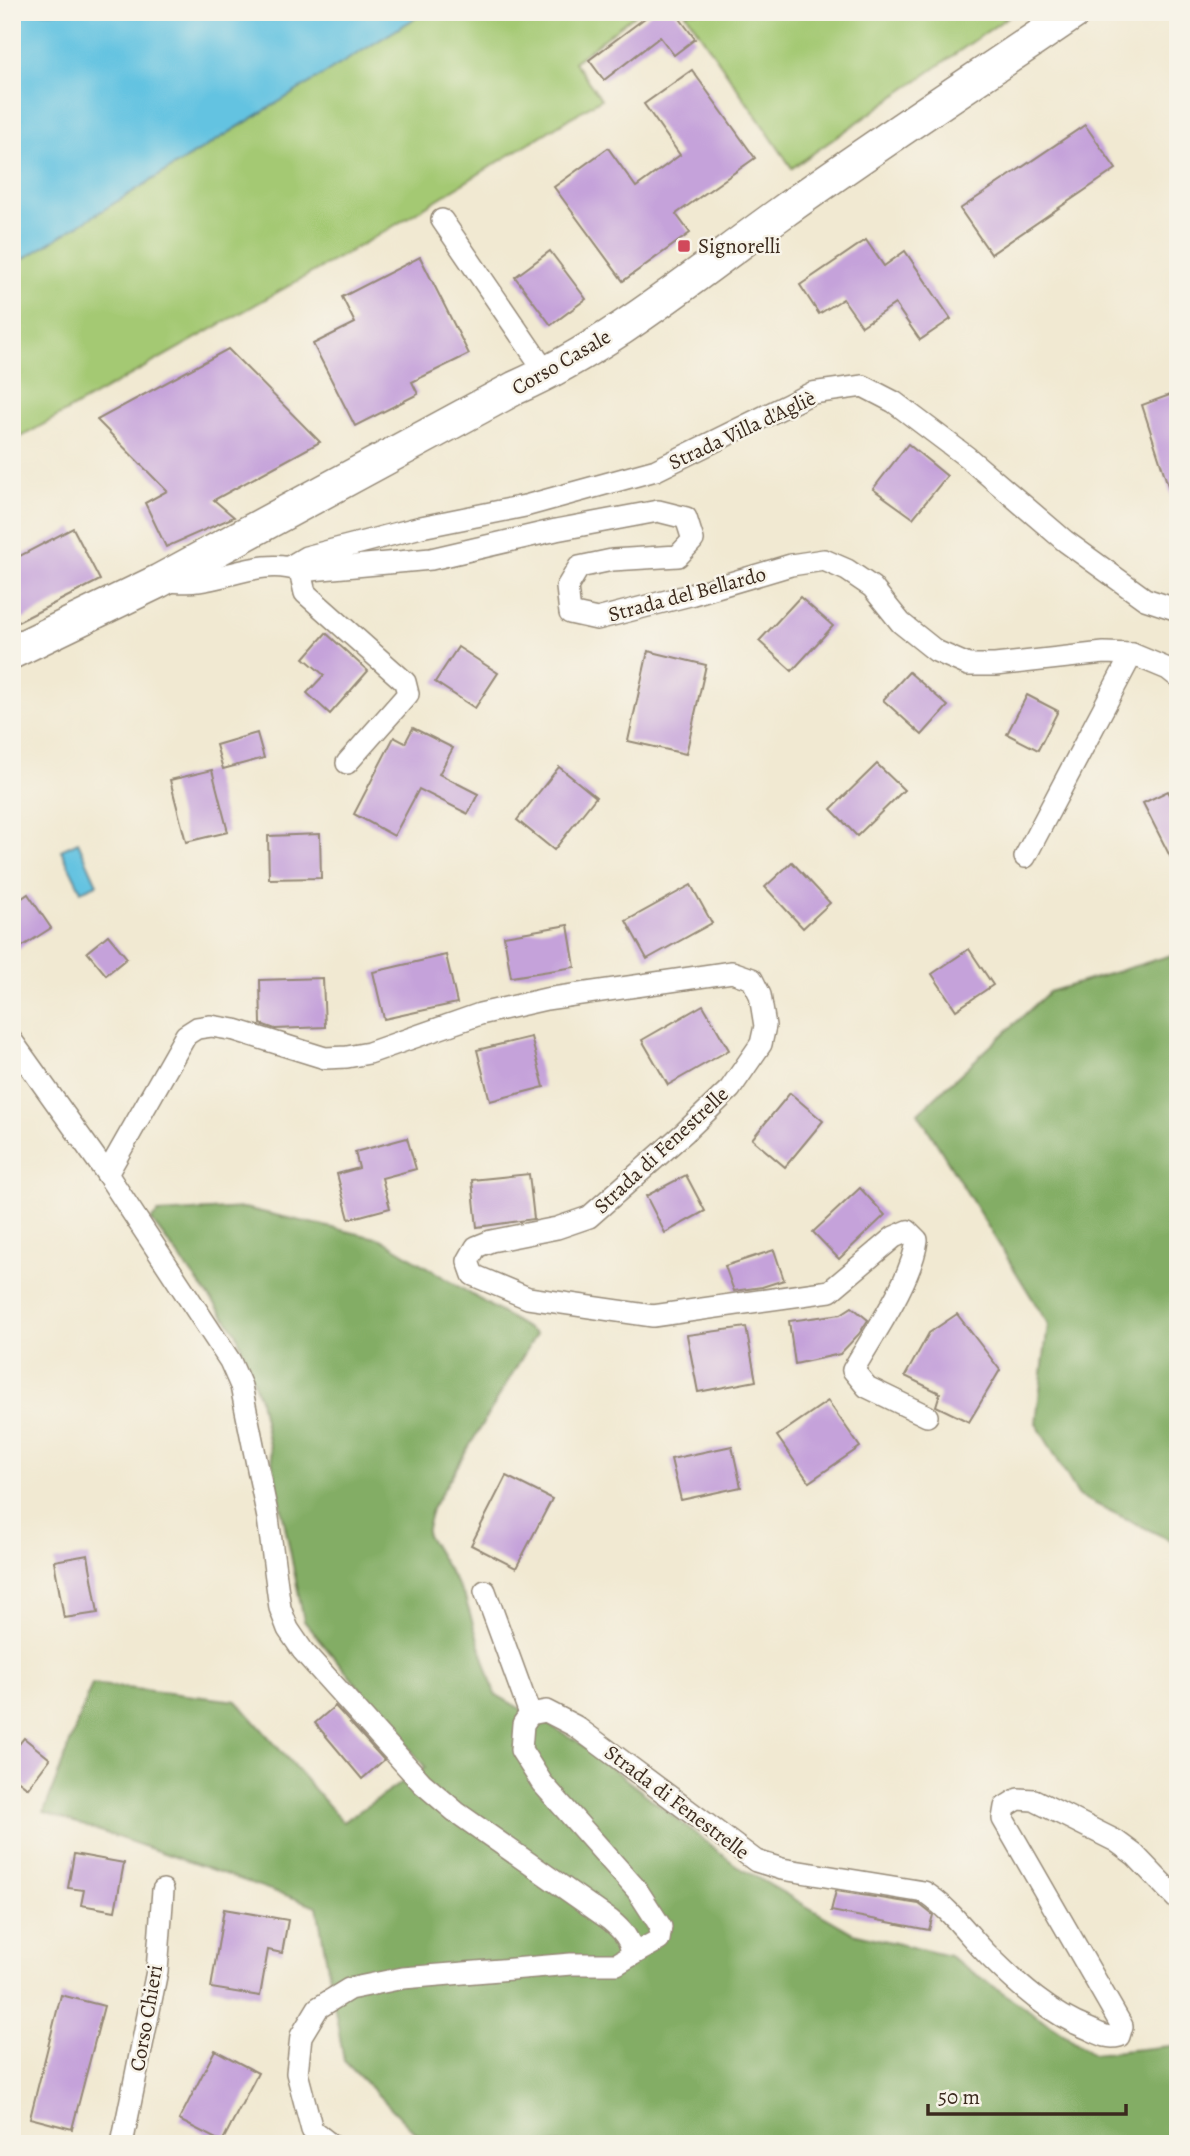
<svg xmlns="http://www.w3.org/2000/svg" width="1190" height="2156" font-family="Alegreya,serif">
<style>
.green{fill:#a4c973;stroke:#707a48;stroke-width:2}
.forest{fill:#83ad65;stroke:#5f6c42;stroke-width:2}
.water{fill:#63c3e1;stroke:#4f7680;stroke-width:2}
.building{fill:#c5a2da}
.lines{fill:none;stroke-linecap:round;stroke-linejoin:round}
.minor-casing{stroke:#968a78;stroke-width:24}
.primary-casing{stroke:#968a78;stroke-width:36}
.minor{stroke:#fff;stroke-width:21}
.primary{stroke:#fff;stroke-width:33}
.poi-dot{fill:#d1495b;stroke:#f7f3e8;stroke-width:2.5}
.labels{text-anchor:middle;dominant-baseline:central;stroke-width:5;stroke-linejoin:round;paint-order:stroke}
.poi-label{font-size:21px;fill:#3b2a1e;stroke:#f7f3e8;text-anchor:start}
.street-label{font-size:21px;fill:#3b2a1e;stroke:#f7f3e8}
</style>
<rect width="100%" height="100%" fill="#f7f3e8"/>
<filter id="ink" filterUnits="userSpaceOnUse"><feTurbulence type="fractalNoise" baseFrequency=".0143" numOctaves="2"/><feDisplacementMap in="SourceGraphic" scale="14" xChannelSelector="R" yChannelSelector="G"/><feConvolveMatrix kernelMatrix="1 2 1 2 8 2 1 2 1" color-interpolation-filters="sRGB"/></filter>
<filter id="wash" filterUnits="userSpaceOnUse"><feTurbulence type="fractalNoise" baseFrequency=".00686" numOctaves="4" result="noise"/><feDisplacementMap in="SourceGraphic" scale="28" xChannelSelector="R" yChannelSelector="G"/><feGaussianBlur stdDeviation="1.57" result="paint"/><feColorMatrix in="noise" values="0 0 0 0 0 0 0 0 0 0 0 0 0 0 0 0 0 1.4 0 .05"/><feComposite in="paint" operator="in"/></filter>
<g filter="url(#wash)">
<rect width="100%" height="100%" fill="#f1e9d2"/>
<!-- green -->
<g class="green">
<polygon points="425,12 638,12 574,62 601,99 384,232 12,442 12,266"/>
<polygon points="685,12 1015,12 792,168"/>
</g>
<!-- forest -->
<g class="forest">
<polygon points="1178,953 1178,1544 1079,1496 1036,1423 1048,1324 918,1113 1049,992"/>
<polygon points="244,1208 381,1239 536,1334 432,1509 426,1533 465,1598 495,1694 577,1741 737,1866 853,1933 949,1956 1093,2054 1178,2045 1178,2144 441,2144 418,2135 344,2061 317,1906 44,1812 92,1684 237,1701 343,1822 425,1767 304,1621 260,1400 236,1332 151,1220 158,1213"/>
</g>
<!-- water -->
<g class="water">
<polygon points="12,12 425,12 12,266"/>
<polygon points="78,842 97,884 81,891 61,850"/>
</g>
<g id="blocks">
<!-- building -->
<g class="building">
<polygon points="653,12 675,12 695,39 674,55 660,37 604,80 589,60"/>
<polygon points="692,70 755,158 676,214 690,233 623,281 554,187 608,148 636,187 680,155 644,104"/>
<polygon points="1085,125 1116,169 991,254 960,209"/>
<polygon points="866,240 884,266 905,251 951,319 920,340 895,304 862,326 843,299 819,314 800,285"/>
<polygon points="550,251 586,299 551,325 515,277"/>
<polygon points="420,257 469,354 412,382 418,394 355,426 313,344 355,323 342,297"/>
<polygon points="228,349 320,442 214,500 234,517 166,547 145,503 167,491 97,420"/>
<polygon points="1178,392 1178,500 1173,501 1142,405"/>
<polygon points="908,444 947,476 913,518 873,489"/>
<polygon points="73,528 100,580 12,625 12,560"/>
<polygon points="800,597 833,626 792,671 759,641"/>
<polygon points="326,633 368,671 330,714 307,693 324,675 304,658"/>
<polygon points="458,647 498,673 475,708 435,682"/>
<polygon points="648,651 706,665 686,754 628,741"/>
<polygon points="909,672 948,706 922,735 883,700"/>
<polygon points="1027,695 1058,711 1038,750 1007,734"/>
<polygon points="413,728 453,748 439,774 478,794 468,814 419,789 394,836 354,814 394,737 405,743"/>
<polygon points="257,733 264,758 223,769 216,745"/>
<polygon points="877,764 904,790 857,836 831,809"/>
<polygon points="559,767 596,797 554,850 517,820"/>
<polygon points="212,770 228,832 186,842 170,780"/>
<polygon points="1168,791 1178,810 1178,872 1143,803"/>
<polygon points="320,834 321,878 269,879 268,836"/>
<polygon points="792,862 830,903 803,928 765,887"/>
<polygon points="691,885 712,923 647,959 626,921"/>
<polygon points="28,894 51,928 12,953 12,905"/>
<polygon points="568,925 575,967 511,977 504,936"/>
<polygon points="108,935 127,958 106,975 87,952"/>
<polygon points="969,949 993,985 956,1010 932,974"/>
<polygon points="446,955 457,1003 384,1019 373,972"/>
<polygon points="323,978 325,1027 275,1029 261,1024 260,980"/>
<polygon points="703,1005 729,1050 668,1085 642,1040"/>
<polygon points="531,1037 544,1087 490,1101 477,1050"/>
<polygon points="790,1093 823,1121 785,1167 752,1139"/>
<polygon points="407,1138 416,1169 382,1178 390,1208 349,1219 337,1174 359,1168 355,1152"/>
<polygon points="529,1174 534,1219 477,1227 472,1180"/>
<polygon points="686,1175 705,1211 665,1233 646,1196"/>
<polygon points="860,1188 885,1215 839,1259 813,1232"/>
<polygon points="774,1250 784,1280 762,1287 734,1291 725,1266"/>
<polygon points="852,1307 868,1320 859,1334 840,1354 795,1364 789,1321 841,1314"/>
<polygon points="957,1314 1000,1370 969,1422 936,1406 940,1393 905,1376 929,1333"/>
<polygon points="746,1327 756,1381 698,1392 687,1335"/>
<polygon points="828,1401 860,1447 809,1482 777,1436"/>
<polygon points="732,1446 741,1487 681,1500 671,1459"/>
<polygon points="506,1476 552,1499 516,1568 471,1545"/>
<polygon points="88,1555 98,1613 64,1618 54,1561"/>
<polygon points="335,1706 384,1760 362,1779 315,1723"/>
<polygon points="24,1738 50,1759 28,1788 12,1776 12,1753"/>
<polygon points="74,1854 124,1863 115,1911 81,1905 84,1890 68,1888"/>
<polygon points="836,1891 919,1904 933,1915 929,1930 831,1911"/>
<polygon points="224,1909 288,1920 282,1953 268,1950 260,1996 211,1988"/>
<polygon points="61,1995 104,2006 72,2129 30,2118"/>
<polygon points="215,2050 258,2073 222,2142 179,2120"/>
</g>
</g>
</g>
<g filter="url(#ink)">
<use href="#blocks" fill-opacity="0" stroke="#968a78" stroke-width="2"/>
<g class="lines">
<defs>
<g id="minor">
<polyline points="442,220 547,374"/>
<polyline points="289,567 306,557 421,527 525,506 656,470 812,393 863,386 894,402 967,457 1065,541 1145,599 1178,610"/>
<polyline points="300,571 305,593 405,682 408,694 347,763"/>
<path d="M165,581C175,581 187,583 198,581C231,577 266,558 300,571L431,559L556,530L658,511L686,518L693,540L678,556L612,560L579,567L567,587L570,613L597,619L690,595L791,565L824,560L847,570L872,587L901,623L936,651L968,665H995L1104,653L1132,654L1168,669L1178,677"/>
<polyline points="1025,857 1132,654"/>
<path d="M12,1041L107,1174L230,1361L241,1386L268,1518L280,1608L288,1629L303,1651L422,1783L456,1812L610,1920C622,1930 631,1939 632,1955L617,1964H571L403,1978L349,1989L318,2008L301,2036L297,2073L312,2130L330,2144"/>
<path d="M107,1174L186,1035L197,1028L211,1026L235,1030L325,1058L347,1057L369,1053L480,1014L546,999L732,972L752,979L760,995L765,1026L761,1044L730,1089L684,1133L589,1217L557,1228L491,1241L476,1247L468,1261L473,1275L528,1298L653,1316L830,1291L894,1237L908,1231L917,1240C912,1280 873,1335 853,1370L867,1387L927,1416"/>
<polyline points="485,1591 530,1714"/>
<path d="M632,1955L659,1940L661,1927L637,1890L542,1783L521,1750L523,1724L530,1714L546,1711L575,1726L756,1861L782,1869L924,1892C950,1908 967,1934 989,1956C1018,1985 1050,2014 1089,2029C1100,2034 1107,2039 1119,2036L1122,2026L1003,1819L1005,1807L1018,1799L1034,1800L1116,1841L1135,1855L1178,1900"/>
<polyline points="122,2144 157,1971 163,1890"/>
</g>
<path id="primary" d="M12,652L159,581L515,388C610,346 696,274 781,213C877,144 977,79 1075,12"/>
</defs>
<!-- minor casing -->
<use href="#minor" class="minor-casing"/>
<!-- primary casing -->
<use href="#primary" class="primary-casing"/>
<!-- minor -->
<use href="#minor" class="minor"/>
<!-- primary -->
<use href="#primary" class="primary"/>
</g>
</g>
<!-- markers -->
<rect class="poi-dot" x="677" y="239" width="14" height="14" rx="3.5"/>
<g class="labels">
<!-- poi labels -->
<g class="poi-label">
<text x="698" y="246">Signorelli</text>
</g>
<!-- street labels -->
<g class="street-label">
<text transform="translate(561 362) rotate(-30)">Corso Casale</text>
<text transform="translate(742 430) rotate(-25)">Strada Villa d'Agliè</text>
<text transform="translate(687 594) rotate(-15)">Strada del Bellardo</text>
<text transform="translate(661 1150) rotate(-43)">Strada di Fenestrelle</text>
<text transform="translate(677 1802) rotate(37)">Strada di Fenestrelle</text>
<text transform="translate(146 2018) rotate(-80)">Corso Chieri</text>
</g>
</g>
<!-- margin -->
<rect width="1190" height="2156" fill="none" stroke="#f7f3e8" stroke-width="42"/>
<!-- scale -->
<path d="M928 2104v10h198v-10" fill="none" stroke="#3b2a1e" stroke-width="3.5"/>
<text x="938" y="2104" font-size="21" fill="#3b2a1e" stroke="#f7f3e8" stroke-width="5" paint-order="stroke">50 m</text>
</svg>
